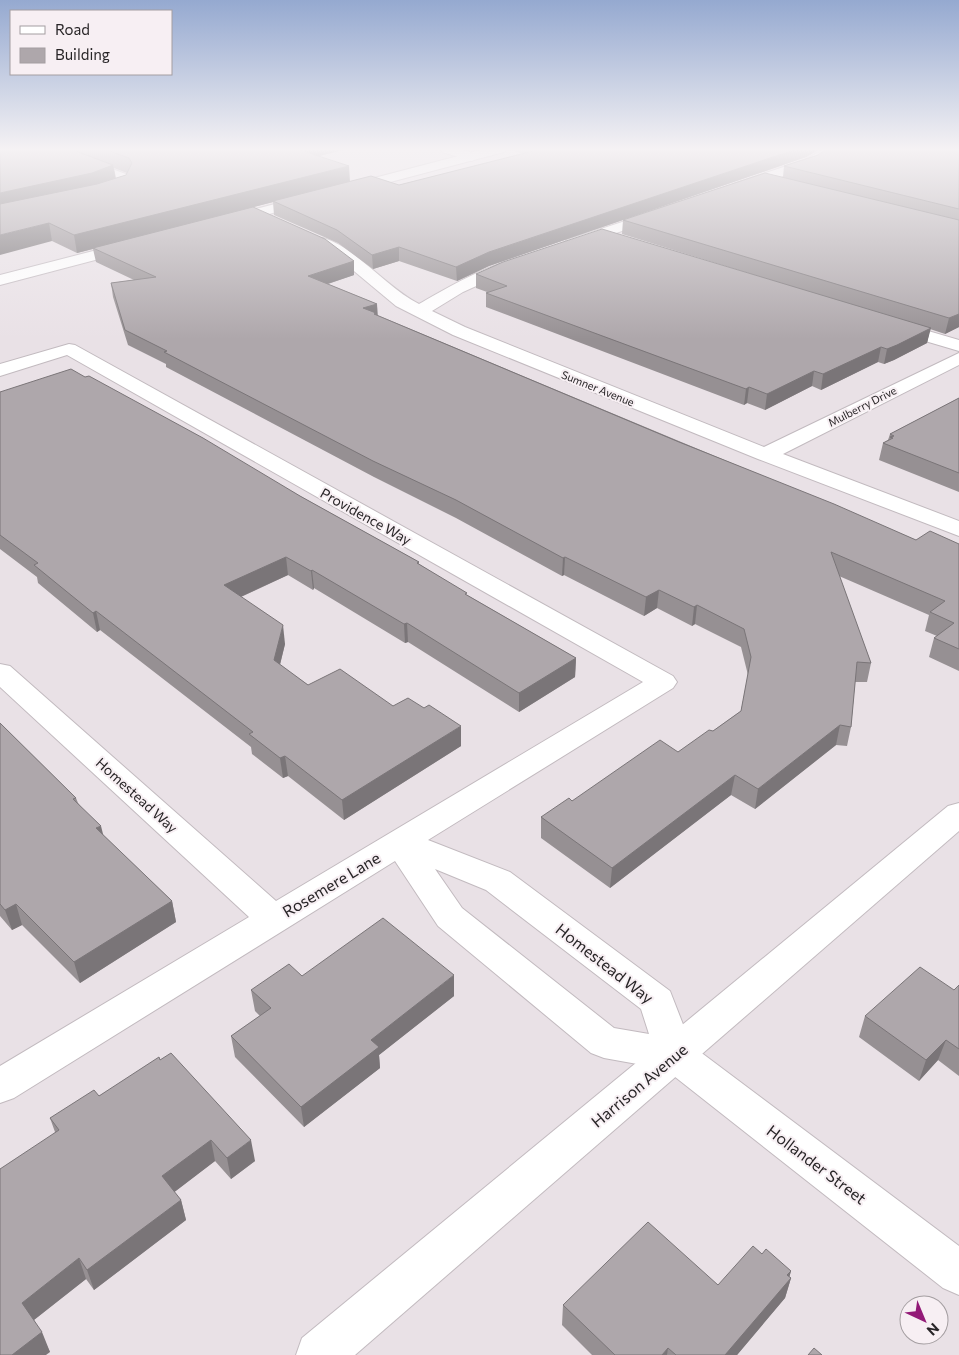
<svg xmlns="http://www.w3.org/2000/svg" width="959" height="1355" font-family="Commissioner,sans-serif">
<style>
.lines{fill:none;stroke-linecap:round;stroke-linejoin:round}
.minor-casing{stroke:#c2babf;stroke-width:2}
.tertiary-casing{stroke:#c2babf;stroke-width:2}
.secondary-casing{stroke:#c2babf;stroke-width:2}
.minor{fill:#fff;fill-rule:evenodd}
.tertiary{fill:#fff;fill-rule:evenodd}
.secondary{fill:#fff;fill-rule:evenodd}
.wall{fill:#969093;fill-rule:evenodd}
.shaded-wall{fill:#7a7578}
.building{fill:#aea7ab;stroke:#7a7578}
.labels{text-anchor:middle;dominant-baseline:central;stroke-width:4;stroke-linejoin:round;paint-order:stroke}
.far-street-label{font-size:11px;fill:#282527;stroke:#f7eff3}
.street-label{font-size:14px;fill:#282527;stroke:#f7eff3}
.near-street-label{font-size:16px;fill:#282527;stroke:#f7eff3}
</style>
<rect width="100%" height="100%" fill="#e9e1e6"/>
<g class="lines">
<defs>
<g id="minor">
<polygon points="42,149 59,149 131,176 133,179 128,190 103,198 98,197 96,194 98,191 117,185 119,181 44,152"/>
<path d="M440,149C452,149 469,148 478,157L472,161L442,152Z"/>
<polygon points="824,149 839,149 815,165 743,190 733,190 731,187 733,184 807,159"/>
<polygon points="659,210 664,211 666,214 664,217 577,246 567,246 564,243 567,240"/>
<path d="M323,238C354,246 388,289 419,304C436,294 499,257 516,262L518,265L516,268L463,292L432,311L465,327L764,447L959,353V365L783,454L959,521V536L758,459L453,335L396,306L342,261L318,246L315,243L318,240Z"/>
<polygon points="894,321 959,340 959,351 888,330 885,326 888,322"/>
<path d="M69,344L75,345L673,676L677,682L673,688L428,840L510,872L670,991L691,1045L959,1246V1295L943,1288L665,1069L604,1058L591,1053L438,926L395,861L14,1098L0,1103V1066L249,917L0,687V664L10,666L276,901L643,682L67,355L0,376V364ZM435,869L486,890L641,1009L649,1034L614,1028L462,908Z"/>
</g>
<polygon id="tertiary" points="959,803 959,831 355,1355 296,1355 302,1338 948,806"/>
<g id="secondary">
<polygon points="485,149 506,149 504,152 231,224 221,224 219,221 221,218"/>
<polygon points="132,241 137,243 140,246 137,249 0,285 0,275"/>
</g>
</defs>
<!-- minor casing -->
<use href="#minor" class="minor-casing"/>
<!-- tertiary casing -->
<use href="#tertiary" class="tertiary-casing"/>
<!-- secondary casing -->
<use href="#secondary" class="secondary-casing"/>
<!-- minor -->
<use href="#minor" class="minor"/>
<!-- tertiary -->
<use href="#tertiary" class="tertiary"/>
<!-- secondary -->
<use href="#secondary" class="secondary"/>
</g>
<!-- wall -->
<g class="wall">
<path d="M0,149H347L319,156L350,182L399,185L523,154L507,149H820L806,157L489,266L457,281L399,261L373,269L338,243L274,215L273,202L253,207L354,261V275L328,284L377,304V315L916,540L959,544V671L929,657L934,638L937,636L925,631L929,615L839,576L871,663L867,682H855L851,727L847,746L836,745L755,809L731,795L610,888L541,838V817L572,801L678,752L713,731L741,711L748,675L741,647L695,624L692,626L657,608L644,616L564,575L562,576L456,518L374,477L166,367V364L128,345L113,297L111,283L134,280L96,262L93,249L77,253L52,241ZM114,168L127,173L126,175L116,178Z"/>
<polygon points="959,149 959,327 945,334 930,329 927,343 894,360 884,364 878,362 821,390 812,386 765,410 747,403 744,405 486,307 486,293 487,292 476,288 476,274 809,292 622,234 623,220 783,177 784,166 818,155"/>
<polygon points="85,377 300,496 419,562 419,564 467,595 576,658 575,677 519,712 408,642 405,643 314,588 313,590 288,575 241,597 285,644 280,665 308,685 393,706 461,746 344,820 288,776 283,778 252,754 251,747 100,630 97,632 38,583 37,577 0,549 0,392"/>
<polygon points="959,398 959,492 879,460 883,443 888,440 890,434"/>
<polygon points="0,723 76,798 78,803 104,836 172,901 176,922 80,983 22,925 12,930 0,916"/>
<polygon points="302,976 454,996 379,1055 380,1068 304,1127 235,1057 231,1036 260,1016 255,1011 251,990"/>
<polygon points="959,985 959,1076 938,1060 919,1081 859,1037 865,1016 954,990"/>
<polygon points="160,1060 255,1161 231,1179 215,1161 174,1192 181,1200 186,1220 94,1290 86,1279 34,1320 50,1352 0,1355 55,1132 50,1118 99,1096"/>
<polygon points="762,1254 791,1271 789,1277 791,1278 785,1298 737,1355 592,1355 562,1325 563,1305 718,1285"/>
</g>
<!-- shaded-wall -->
<g class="shaded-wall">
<polygon points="290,149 347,149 291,163"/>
<polygon points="797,149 820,149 806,157 489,266 457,281 456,267 489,252"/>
<polygon points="113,165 116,182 0,211 0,193"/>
<polygon points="349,166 350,182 77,253 74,235"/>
<polygon points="49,223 52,241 0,255 0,235"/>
<polygon points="399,247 399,261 373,269 372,255"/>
<polygon points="354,261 354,275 309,290 308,276"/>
<polygon points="377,304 378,318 363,308"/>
<polygon points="959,314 959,327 945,334 949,318"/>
<polygon points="931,328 927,343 894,360 884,364 887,349"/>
<polygon points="881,347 878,362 821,390 823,374"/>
<polygon points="814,371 812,386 765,410 767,394"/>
<polygon points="749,387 747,403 744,405 746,389"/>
<polygon points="286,557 288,575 227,603 224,585"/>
<polygon points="565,557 564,575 562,576 563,558"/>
<polygon points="312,570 314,588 313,590 311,571"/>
<polygon points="659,590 657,608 644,616 646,597"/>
<polygon points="697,605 695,624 692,626 694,607"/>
<polygon points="96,611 100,630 97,632 93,613"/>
<polygon points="407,623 408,642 405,643 404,624"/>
<polygon points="283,625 285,644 276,680 274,660"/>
<polygon points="576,658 575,677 519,712 519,693"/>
<polygon points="840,725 836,745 755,809 758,789"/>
<polygon points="461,726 461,746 344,820 342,800"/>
<polygon points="285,756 288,776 283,778 280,758"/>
<polygon points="735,775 731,795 610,888 612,868"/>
<polygon points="101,826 106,846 96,828"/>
<polygon points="172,901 176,922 80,983 74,962"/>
<polygon points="16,904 22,925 12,930 5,910"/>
<polygon points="454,975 454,996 379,1055 380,1068 304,1127 301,1107 371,1040"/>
<polygon points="946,1040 938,1060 919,1081 926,1060"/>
<polygon points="211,1140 215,1161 168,1197 162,1176"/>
<polygon points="251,1140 255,1161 231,1179 227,1158"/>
<polygon points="181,1200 186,1220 94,1290 87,1270"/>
<polygon points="79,1258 86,1279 30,1323 22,1303"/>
<polygon points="791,1271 788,1282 791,1278 785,1298 737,1355 725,1355"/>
<polygon points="42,1332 50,1352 46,1355 12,1355"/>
<polygon points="668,1348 667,1355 662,1355"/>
</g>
<!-- building -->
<g class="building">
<polygon points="0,149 70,149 113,165 92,173 0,193"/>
<polygon points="104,149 297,149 349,166 74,235 49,223 0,235 0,204 97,184 126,175 132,163 129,158"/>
<polygon points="541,149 797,149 489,252 456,267 399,247 372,255 337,230 273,201 371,176 399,185"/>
<polygon points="826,149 959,149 959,209 784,166 818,155"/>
<polygon points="765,173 959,220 959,314 949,318 623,220"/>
<polygon points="253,207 325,239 354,261 308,276 377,304 363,308 376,313 374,314 679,442 834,504 916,540 930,531 959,544 959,649 934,638 954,623 930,612 945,601 831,552 871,663 857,662 851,727 840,725 758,789 735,775 612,868 541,817 569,798 572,801 660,740 678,752 709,730 713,731 741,711 751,657 744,629 697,605 694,607 659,590 646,597 565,557 563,558 456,500 373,461 164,352 167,351 125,330 111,283 156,277 93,248"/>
<polygon points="602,229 931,328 897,345 887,349 881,347 823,374 814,371 767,394 749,387 746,389 486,293 507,286 476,274 503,262"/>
<polygon points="71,369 85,377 89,376 203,438 300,496 419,562 417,563 467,593 465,594 576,658 519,693 407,623 404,624 312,570 311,571 286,557 224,585 283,625 274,660 308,685 340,669 393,706 408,698 424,708 429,705 461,726 342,800 285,756 280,758 249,734 253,732 96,611 93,613 34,565 38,563 0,535 0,392"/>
<polygon points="959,398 959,473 883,443 893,438 890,437 894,436 890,434"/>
<polygon points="0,723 76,798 73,799 101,826 96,828 172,901 74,962 16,904 5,910 0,904"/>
<polygon points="383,918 454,975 371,1040 379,1047 301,1107 231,1036 271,1008 251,990 289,964 302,976"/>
<polygon points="920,967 954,990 959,985 959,1049 946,1040 926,1060 865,1016"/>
<polygon points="171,1053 251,1140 227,1158 211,1140 162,1176 181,1200 87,1270 79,1258 22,1303 42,1332 12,1355 0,1355 0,1169 59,1130 50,1118 94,1090 99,1096 159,1057 160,1060"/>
<polygon points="648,1222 718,1285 753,1246 762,1254 766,1249 791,1271 787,1275 791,1278 725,1355 676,1355 668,1348 662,1355 615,1355 563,1305"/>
<polygon points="814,1348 822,1355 808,1355"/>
</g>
<!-- sky -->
<linearGradient id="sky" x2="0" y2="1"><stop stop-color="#95a9d0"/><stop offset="0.44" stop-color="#f5f2f4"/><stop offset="1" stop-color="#f5f2f4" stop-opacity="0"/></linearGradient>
<rect width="959" height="339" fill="url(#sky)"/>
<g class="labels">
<!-- far-street labels -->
<g class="far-street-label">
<text transform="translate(598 388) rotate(22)">Sumner Avenue</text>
<text transform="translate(862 406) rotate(-27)">Mulberry Drive</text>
</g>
<!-- street labels -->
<g class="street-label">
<text transform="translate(366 516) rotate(29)">Providence Way</text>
<text transform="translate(137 795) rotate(42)">Homestead Way</text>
</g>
<!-- near-street labels -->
<g class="near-street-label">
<text transform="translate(331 884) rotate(-31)">Rosemere Lane</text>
<text transform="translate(605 963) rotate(38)">Homestead Way</text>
<text transform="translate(639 1085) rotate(-40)">Harrison Avenue</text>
<text transform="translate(817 1164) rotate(37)">Hollander Street</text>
</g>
</g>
<!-- legend -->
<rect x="10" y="10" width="162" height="65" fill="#f7eff3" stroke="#a49ea1"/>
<rect x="20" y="26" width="25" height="8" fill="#ffffff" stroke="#a49ea1"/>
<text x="55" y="35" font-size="15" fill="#282527">Road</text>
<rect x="20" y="48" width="25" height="15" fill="#aea7ab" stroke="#a49ea1"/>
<text x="55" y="60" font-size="15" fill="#282527">Building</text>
<!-- north arrow -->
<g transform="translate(924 1320) rotate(136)"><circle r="24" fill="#f7eff3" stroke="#a49ea1"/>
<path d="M0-4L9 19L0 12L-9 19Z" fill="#931a77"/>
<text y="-8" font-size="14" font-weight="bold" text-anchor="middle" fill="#282527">N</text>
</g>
</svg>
